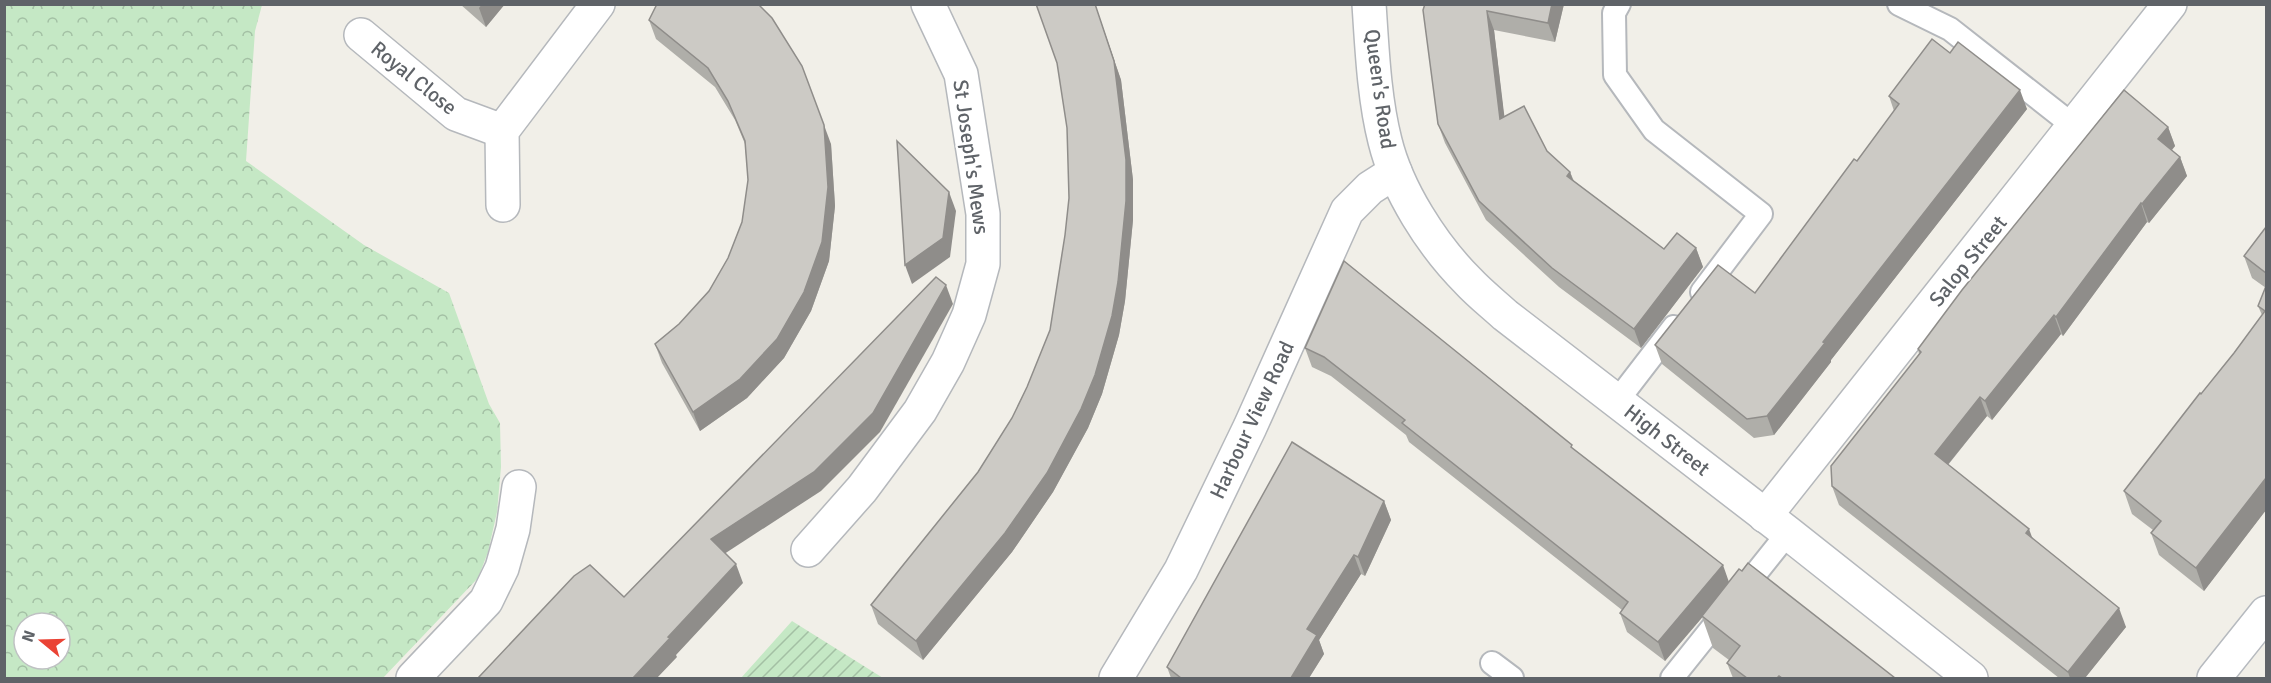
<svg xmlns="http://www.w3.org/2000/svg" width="2271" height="683" font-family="Signika,sans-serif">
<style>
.forest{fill:url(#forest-crowns);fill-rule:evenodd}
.garden{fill:url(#garden-furrows)}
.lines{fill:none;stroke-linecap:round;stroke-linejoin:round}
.lane-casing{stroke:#b5b8bc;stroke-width:26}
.street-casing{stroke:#b5b8bc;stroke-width:36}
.secondary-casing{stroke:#b6babf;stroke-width:36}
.lane{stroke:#fff;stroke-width:22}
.street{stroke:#fff;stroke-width:33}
.secondary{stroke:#fff;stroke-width:33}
.wall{fill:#afaea9}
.shaded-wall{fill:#8f8d8a}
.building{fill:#cccac5;stroke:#8f8d8a;stroke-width:1.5}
.labels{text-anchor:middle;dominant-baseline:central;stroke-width:4.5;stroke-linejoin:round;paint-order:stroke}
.street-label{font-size:21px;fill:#5f6368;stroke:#fff}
</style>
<defs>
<pattern id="forest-crowns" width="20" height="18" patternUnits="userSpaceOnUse" patternTransform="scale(1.5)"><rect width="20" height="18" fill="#c5e8c5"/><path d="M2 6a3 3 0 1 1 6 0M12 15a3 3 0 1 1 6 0" fill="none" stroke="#a3c0a4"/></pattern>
<pattern id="garden-furrows" width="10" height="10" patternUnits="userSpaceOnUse" patternTransform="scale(1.5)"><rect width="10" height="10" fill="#c5e8c5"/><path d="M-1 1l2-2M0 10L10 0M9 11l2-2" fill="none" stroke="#a3c0a4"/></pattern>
</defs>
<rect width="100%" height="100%" fill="#f1efe8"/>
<!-- forest -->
<path class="forest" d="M4,5H262L255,31L246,161L364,245L449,293L489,404L500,423L501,467L497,512L488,552L478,578L383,678H5ZM24,623H60V659H24Z"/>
<!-- garden -->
<polygon class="garden" points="792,621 883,678 741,678"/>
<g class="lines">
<defs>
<g id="lane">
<polyline points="1619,4 1614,13 1615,75 1654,130 1761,214 1702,292"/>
<polyline points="1899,4 1950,29 2075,127"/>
<polyline points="1617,401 1674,327"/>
<polyline points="1492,663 1512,678"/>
<polyline points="1672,678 1788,533"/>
</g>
<g id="street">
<path d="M1369,4C1372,48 1374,98 1385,141C1397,190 1432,245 1468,281C1479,293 1493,304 1505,315L1788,533L1971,678"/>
<polyline points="361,35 456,114 502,131"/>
<polyline points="503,205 502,131 598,4"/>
<polyline points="1765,516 2170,4"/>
<polyline points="808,550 862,489 920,411 948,362 969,315 983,264 983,214 961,74 928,4"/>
<polyline points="413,678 486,601 502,568 513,529 519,487"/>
<polyline points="1116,678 1181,570 1250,427 1347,211 1370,188 1395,172"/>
</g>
<polyline id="secondary" points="2214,678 2266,613"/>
</defs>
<!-- lane casing -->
<use href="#lane" class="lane-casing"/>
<!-- street casing -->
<use href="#street" class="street-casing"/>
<!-- secondary casing -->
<use href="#secondary" class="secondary-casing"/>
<!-- lane -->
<use href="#lane" class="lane"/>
<!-- street -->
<use href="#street" class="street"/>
<!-- secondary -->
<use href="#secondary" class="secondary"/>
</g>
<!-- wall -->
<g class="wall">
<polygon points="460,4 505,4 486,27"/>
<polygon points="1095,4 1121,80 1133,180 1133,220 1125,301 1119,335 1102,394 1088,428 1053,492 1012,552 923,660 878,624 871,605 978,472 1012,418 1027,387 1050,330 1065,235"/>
<polygon points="1425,4 1564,4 1555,42 1494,30 1504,117 1547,151 1570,172 1574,181 1664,249 1696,248 1703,267 1641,348 1559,287 1486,220 1445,143 1438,124"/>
<polygon points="649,20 831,144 835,206 829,261 811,311 784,358 747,398 700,431 662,363 655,344 679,324 709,291 728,258 742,222 748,180 745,144 735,120 715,87 656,39"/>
<polygon points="1950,53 2027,109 1831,360 1831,362 1774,435 1754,438 1662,364 1655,345 1755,293 1857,161 1894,111 1889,96"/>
<polygon points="2168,127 2175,146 2172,150 2180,157 2187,176 2149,223 2147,222 2063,336 2061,334 1992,420 1987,416 1948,465 2032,539 2126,627 2085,678 2059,678 1839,505 1832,486 1919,354 1918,349"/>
<polygon points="2266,227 2266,510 2204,591 2159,555 2151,533 2153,530 2132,514 2124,491 2234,353 2262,315 2258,306 2266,288 2252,278 2244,256"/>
<polygon points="1305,348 1574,450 1729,582 1895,678 1733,678 1727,663 1729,660 1713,648 1702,617 1665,661 1627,632 1620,613 1622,610 1409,442 1406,435 1331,376 1312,367"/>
<polygon points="1384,501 1391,520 1365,576 1361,574 1319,640 1324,654 1309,678 1171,678 1167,667"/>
</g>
<!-- shaded-wall -->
<g class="shaded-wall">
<polygon points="482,4 505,4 486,27 479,8"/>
<polygon points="1095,4 1121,80 1133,180 1133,220 1125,301 1119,335 1102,394 1088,428 1053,492 1012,552 923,660 916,641 1126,160"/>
<polygon points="1552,4 1564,4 1555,42 1548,23"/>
<polygon points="1487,11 1494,30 1507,138 1500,119"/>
<polygon points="2020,90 2027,109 1831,360 1831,362 1774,435 1767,416 1823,342"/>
<polygon points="824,125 831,144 835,206 829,261 811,311 784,358 747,398 700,431 693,412"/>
<polygon points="2168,127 2175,146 2165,158 2158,139"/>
<polygon points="2180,157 2187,176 2149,223 2142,204"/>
<polygon points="1570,172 1577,191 1567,176"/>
<polygon points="949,192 956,211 950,257 912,284 905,265"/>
<polygon points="2141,203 2147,222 2063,336 2056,317"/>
<polygon points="1696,248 1703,267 1641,348 1634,329"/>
<polygon points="946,285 953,304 880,432 821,491 718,558 711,539"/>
<polygon points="2054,315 2061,334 1992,420 1985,401"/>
<polygon points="1980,397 1987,416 1941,473 1935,454"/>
<polygon points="2266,478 2266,510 2204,591 2196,568"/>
<polygon points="1384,501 1391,520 1365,576 1358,557"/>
<polygon points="2029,529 2036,548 2026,533"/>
<polygon points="1354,555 1361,574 1319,640 1324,654 1309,678 1291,678 1307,629"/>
<polygon points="736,564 743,583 676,655 677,657 657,678 633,678 668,637"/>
<polygon points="1723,565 1730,585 1665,661 1658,642"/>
<polygon points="2119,608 2126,627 2085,678 2070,678 2068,672"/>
</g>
<!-- building -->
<g class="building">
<polygon points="657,4 758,4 772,18 802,66 824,125 828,187 822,242 804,292 777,339 740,379 693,412 655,344 679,324 709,291 728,258 742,222 748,180 745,141 728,101 708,68 649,20"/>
<polygon points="1036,4 1095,4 1114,61 1126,160 1126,201 1118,282 1112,316 1095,375 1081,409 1047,473 1005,533 916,641 871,605 978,472 1012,418 1027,387 1050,330 1065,235 1069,198 1067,128 1057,63"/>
<polygon points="1425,4 1552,4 1548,23 1487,11 1500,119 1524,106 1547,151 1570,172 1567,176 1664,249 1677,233 1696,248 1634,329 1552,268 1479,201 1438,124 1423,10"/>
<polygon points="1932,39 1950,53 1958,42 2020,90 1823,342 1825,343 1767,416 1747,419 1655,345 1718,265 1755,293 1854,159 1857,161 1899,104 1889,96"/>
<polygon points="2124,90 2168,127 2158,139 2180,157 2142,204 2141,203 2056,317 2054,315 1985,401 1980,397 1935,454 2029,529 2026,533 2119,608 2068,672 1832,486 1831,466 1921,352 1918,349 1962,290"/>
<polygon points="897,141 949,192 943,238 905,265"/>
<polygon points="2266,227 2266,273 2244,256"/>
<polygon points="1344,261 1572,445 1571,447 1723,565 1658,642 1620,613 1628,602 1402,423 1405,420 1324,357 1305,348"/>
<polygon points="936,277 946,285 873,413 814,472 711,539 736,564 668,637 670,638 633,678 478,678 574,576 590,565 624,597"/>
<polygon points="2266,286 2266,478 2196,568 2151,533 2161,521 2124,491 2200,393 2201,394 2234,353 2265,311 2258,306"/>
<polygon points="1292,442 1384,501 1358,557 1354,555 1307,629 1317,635 1291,678 1181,678 1167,667"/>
<polygon points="1748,563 1895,678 1782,678 1779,676 1777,678 1747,678 1727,663 1740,646 1702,616 1739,569 1742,571"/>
</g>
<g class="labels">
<!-- street labels -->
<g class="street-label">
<text transform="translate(414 78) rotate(39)">Royal Close</text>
<text transform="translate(1380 89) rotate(82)">Queen's Road</text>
<text transform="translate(971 157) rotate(82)">St Joseph's Mews</text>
<text transform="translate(1968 261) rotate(-51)">Salop Street</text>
<text transform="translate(1252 420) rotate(-65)">Harbour View Road</text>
<text transform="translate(1667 440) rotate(38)">High Street</text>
</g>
</g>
<!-- border -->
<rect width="2271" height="683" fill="none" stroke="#5f6368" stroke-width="12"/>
<!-- north arrow -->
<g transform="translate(42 641) rotate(289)"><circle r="28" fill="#ffffff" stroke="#bfc1c3" stroke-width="1.5"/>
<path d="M0-4.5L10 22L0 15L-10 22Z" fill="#ea4335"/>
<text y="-9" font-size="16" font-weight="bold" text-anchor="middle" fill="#5f6368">N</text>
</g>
</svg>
